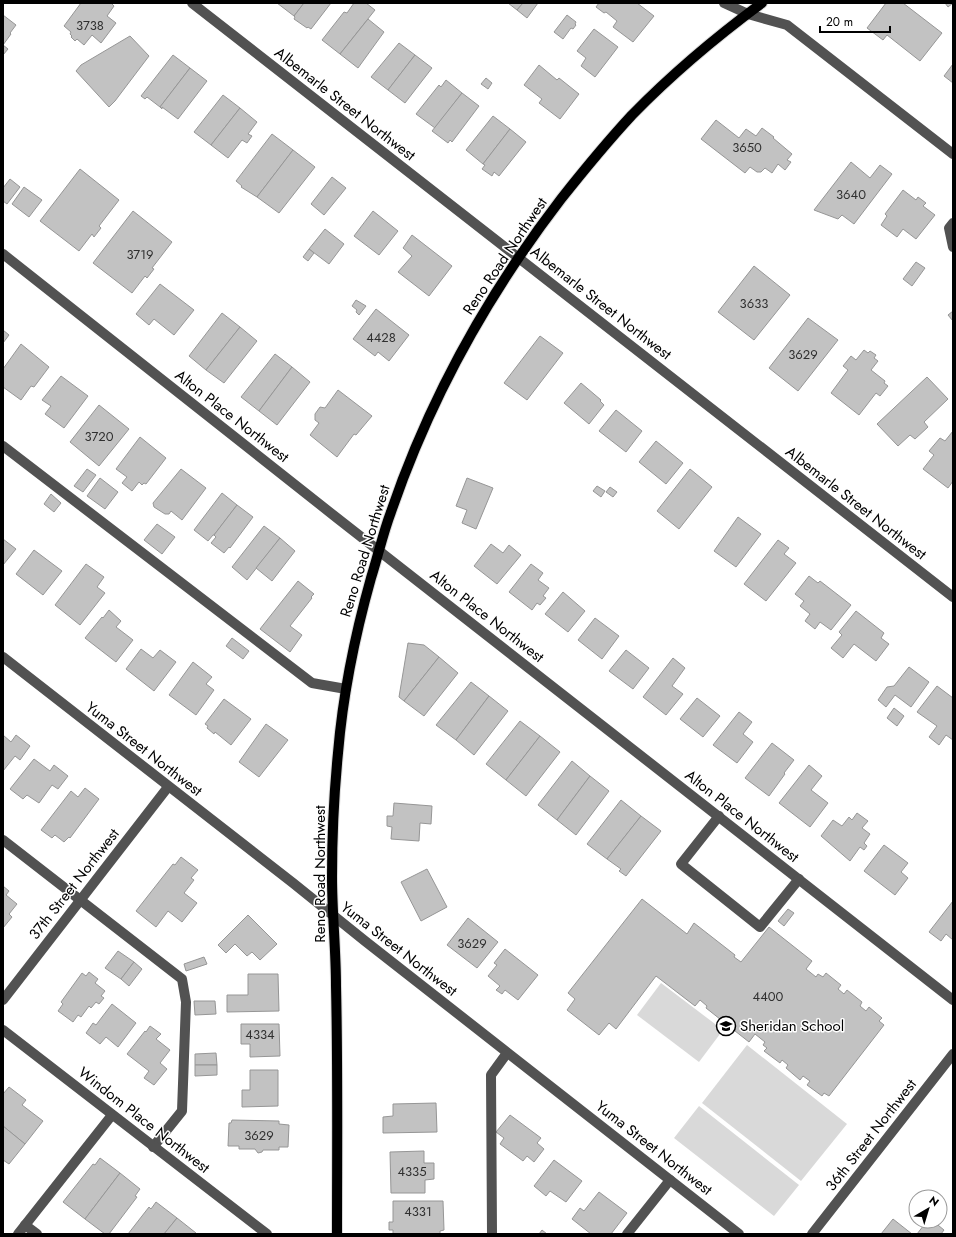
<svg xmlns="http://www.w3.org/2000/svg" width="956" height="1237" font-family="Jost,sans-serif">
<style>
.green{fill:#d9d9d9}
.building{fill:#c2c2c2;stroke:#969696}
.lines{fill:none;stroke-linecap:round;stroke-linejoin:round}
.major-casing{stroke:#dbdbdb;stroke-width:12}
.minor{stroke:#525252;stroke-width:10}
.major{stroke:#000;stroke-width:10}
.labels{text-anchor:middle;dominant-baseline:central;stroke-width:3;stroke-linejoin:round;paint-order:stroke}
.number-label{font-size:13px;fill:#303030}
.street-label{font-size:15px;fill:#000;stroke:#fff}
.poi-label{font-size:15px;fill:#000;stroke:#fff;text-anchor:start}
</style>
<rect width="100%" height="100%" fill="#fff"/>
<!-- green -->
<g class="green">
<polygon points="661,983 723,1030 699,1062 637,1015"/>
<polygon points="747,1045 847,1124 801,1181 702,1103"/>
<polygon points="699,1106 799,1185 774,1216 674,1138"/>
</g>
<!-- building -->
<g class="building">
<polygon points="81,3 111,3 114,6 107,16 116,23 101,43 92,35 84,45 77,39 75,41 71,37 72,36 70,34 71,32 64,26"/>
<polygon points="277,3 304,3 294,16"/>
<polygon points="304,3 331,3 311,29 308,27 307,28 294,19 295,17 294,16"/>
<polygon points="354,3 366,3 375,10 340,54 322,40 344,12 347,13"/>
<polygon points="508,3 523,3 517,10"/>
<polygon points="523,3 538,3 527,18 517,10"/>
<polygon points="599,3 637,3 654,16 633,42 613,27 617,21 606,12 604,13 596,7"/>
<polygon points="886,3 903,3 942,33 920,61 887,35 883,40 867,28"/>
<polygon points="945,3 953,3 948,7"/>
<polygon points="3,15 16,25 10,33 11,34 3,45"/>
<polygon points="567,15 576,22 575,24 576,25 573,29 571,28 563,39 554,32"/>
<polygon points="368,19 384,32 358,68 340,54"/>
<polygon points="594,29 618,47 595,77 581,66 586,58 577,51"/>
<polygon points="130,36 149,56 115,101 109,107 76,71 81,65"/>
<polygon points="399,43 415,55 388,90 371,77"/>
<polygon points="3,45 8,49 3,55"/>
<polygon points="173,55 190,68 160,107 147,97 145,99 141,96"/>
<polygon points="415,55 432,68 405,103 388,90"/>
<polygon points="953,64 953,83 944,76"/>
<polygon points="539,65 557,80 559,78 579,94 560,119 539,103 542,99 524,85"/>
<polygon points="190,68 207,81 178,119 162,107 162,109 160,107"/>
<polygon points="486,78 492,83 488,89 481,84"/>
<polygon points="446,80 462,93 435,128 416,114 439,85 441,87"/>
<polygon points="462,93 479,106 452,142 450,140 448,143 432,131"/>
<polygon points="223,95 240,108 211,145 194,132"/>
<polygon points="240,108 257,122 248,134 252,136 247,143 242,140 228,158 211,145"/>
<polygon points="493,116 510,129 483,164 466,150"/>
<polygon points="716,120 739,138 746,129 756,136 762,128 774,137 773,138 792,154 787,160 791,162 785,170 778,164 772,173 765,168 761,172 757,172 750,167 745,173 701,139"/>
<polygon points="510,129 526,142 499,176 494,172 492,176 482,169 485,165 483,164"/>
<polygon points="272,134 293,150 257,197 241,187 242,186 236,181"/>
<polygon points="293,150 315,167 279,213 257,197"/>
<polygon points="851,162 870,178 880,165 892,174 854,224 842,215 838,219 814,210"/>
<polygon points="80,169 119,200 99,226 101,228 94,237 92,234 79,251 40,221"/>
<polygon points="332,177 346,188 324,215 311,204"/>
<polygon points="10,179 20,187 7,204 3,201 3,188"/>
<polygon points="24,187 42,200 29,217 12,204"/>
<polygon points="903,190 916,200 918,197 926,203 923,206 935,215 916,239 903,229 897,237 881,225 887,216 885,214"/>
<polygon points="133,211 172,242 152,268 154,269 147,278 145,276 132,293 93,263"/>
<polygon points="373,211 398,231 379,255 354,236"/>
<polygon points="325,229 344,244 329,264 309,249"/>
<polygon points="412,235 452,266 429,296 398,272 412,256 403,248"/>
<polygon points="309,249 314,253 308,261 303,257"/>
<polygon points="916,262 925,268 912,286 903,279"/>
<polygon points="754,266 790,295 754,340 718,312"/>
<polygon points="160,284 194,310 174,335 154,319 149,325 136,314"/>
<polygon points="356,300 366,306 359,315 356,312 357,310 352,306"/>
<polygon points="376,309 409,335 389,361 378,352 375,356 353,339"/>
<polygon points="953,311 953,321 948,315"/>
<polygon points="222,313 240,327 206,370 189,356"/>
<polygon points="808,318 838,340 798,391 769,368"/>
<polygon points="240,327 257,341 224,383 206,370"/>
<polygon points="3,330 9,335 3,343"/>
<polygon points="540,336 563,353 527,400 504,383"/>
<polygon points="21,344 49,367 34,387 31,386 21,400 3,387 3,369"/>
<polygon points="864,350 868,353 870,351 876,355 874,358 878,361 871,370 885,381 884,383 888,386 880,396 876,393 859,415 831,393 848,370 843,366 851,356 856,360"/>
<polygon points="275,354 292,367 259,411 241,397"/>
<polygon points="292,367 310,382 277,425 259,411"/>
<polygon points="61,376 88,396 64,428 45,414 51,406 42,400"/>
<polygon points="927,377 948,399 924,422 928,427 915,439 910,435 898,446 877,424"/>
<polygon points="581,383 601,400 600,401 604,405 589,424 564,403"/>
<polygon points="338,390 372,416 356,435 354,434 337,457 310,435 319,423 315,420 315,414 320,407 325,408"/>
<polygon points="99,405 129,429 99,466 70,442"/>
<polygon points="616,410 642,431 626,452 599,431"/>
<polygon points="953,431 953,481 948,488 923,469 934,455 929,451 940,438 945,441"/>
<polygon points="140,437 166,458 146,484 144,483 142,485 139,482 132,491 122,483 127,477 116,469"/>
<polygon points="656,441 683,463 666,484 639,462"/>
<polygon points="87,469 96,475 83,492 74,486"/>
<polygon points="181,469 206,488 182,520 171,511 169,514 165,514 154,507 153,503"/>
<polygon points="690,469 712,487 679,529 657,511"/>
<polygon points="100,478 118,492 105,509 87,496"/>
<polygon points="467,478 493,488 476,529 462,523 467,510 456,506"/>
<polygon points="597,486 605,491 601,497 593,491"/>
<polygon points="610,487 617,492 613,497 606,492"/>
<polygon points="222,493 237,505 214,535 213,535 208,541 194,530"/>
<polygon points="51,494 61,503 54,512 44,504"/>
<polygon points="237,505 253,517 230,548 229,547 224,553 211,543 216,537 214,535"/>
<polygon points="738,517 761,534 736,567 714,551"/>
<polygon points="157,524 175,537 162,554 144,540"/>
<polygon points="264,526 280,538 247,580 232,567"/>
<polygon points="280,538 295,551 272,581 256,568"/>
<polygon points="3,539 16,549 3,565"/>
<polygon points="778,540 789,548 784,554 796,563 766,601 744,584"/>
<polygon points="491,544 503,553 509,545 521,555 497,584 474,566"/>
<polygon points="34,550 62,571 43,595 16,574"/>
<polygon points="86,564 104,577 97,587 105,593 80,625 55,605"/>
<polygon points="531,564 543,573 538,580 549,588 543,596 546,598 540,605 537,603 532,610 509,592"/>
<polygon points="809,576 818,583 820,581 851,605 831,630 820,622 815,629 805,621 810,614 800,606 804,601 795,594"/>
<polygon points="298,581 314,594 311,597 312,598 290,626 302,635 290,652 260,629"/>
<polygon points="563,592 585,611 568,632 545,614"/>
<polygon points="109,610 121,621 116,627 133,640 116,662 85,638 102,617 103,618"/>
<polygon points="856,611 884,633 881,638 889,644 876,661 854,644 843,658 831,648 842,635 839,632"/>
<polygon points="595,618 619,636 602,659 578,640"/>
<polygon points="232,638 249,651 243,659 226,646"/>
<polygon points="408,643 424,645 439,657 404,701 399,697"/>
<polygon points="141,649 153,658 160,650 176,662 154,691 126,669"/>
<polygon points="626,650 649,668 633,689 609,671"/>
<polygon points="439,657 458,673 424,716 404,701"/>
<polygon points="673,658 685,668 672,686 683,694 666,715 643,697"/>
<polygon points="193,662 212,677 206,684 214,690 196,715 169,695"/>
<polygon points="909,667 929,682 911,707 895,695 886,707 878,700 887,687 894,686"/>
<polygon points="471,682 489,696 456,740 436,725"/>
<polygon points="937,686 953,698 953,740 946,735 939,745 929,737 937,726 917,712"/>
<polygon points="489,696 508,711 474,755 456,740"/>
<polygon points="697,698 720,716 703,737 680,719"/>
<polygon points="224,699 251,719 231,745 215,732 214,734 207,728 208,726 205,724"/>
<polygon points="894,708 904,716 897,726 887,718"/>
<polygon points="739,712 752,722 743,734 753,742 737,763 713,745"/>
<polygon points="520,721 540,736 506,780 486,764"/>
<polygon points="266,724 288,740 259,777 239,762"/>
<polygon points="3,735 11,742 16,735 30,746 20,760 15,756 3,771"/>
<polygon points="540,736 560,752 526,796 506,780"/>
<polygon points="772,743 794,760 784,773 785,774 769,796 745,778"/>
<polygon points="34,759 50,771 54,765 68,776 58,789 52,785 39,803 27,795 23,799 10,789"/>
<polygon points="572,761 590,776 557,820 538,805"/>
<polygon points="809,765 822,776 811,790 828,803 810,827 779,803"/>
<polygon points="590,776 609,791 576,835 557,820"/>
<polygon points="85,788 99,799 70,838 69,837 64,842 55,835 52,838 41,830 71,791 78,797"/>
<polygon points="621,800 641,816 607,859 587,844"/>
<polygon points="394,803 432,806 431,824 420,823 419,841 391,839 392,827 387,826 387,816 393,816"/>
<polygon points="857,813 868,821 862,828 870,834 864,843 867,846 864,850 860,847 850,861 821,836 833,820 842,826 849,817 852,820"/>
<polygon points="641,816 661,831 626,876 619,871 621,869 607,859"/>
<polygon points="884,845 908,863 901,872 908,878 895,895 864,871"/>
<polygon points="181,857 198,870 191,878 194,880 184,893 197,903 182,922 168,911 156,927 136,911 173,864 175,865"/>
<polygon points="427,869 447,907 421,921 401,882"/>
<polygon points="3,886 9,891 6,895 17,904 9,914 12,917 3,928"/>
<polygon points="642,899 687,934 694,923 735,955 734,957 741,962 769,927 812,961 806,969 816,977 818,974 823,977 826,973 841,985 838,989 844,994 847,990 862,1002 860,1006 866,1011 869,1007 882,1018 879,1021 884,1025 829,1096 824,1093 822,1096 807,1085 810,1081 803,1076 800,1080 786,1068 788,1065 782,1060 780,1063 764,1051 767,1048 763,1045 765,1042 755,1034 749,1042 706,1008 707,1006 700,1000 695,1006 656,976 616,1029 609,1023 599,1035 567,1010 575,999 568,993"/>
<polygon points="953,901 953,940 946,934 941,941 929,932"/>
<polygon points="788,909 794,913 784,926 778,921"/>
<polygon points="248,915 277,944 260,960 252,952 247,956 235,944 226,953 218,945"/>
<polygon points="468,918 498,942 477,968 447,945"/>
<polygon points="505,949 538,975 518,1000 505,990 502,994 496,990 500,986 488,976 497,965 494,963"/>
<polygon points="118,951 134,962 121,979 105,968"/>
<polygon points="204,957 207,964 186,971 184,964"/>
<polygon points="134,962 142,969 129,986 121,979"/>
<polygon points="89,972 98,979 95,983 105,991 101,996 104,998 99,1004 96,1002 91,1008 89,1006 81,1017 78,1015 73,1022 58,1011 63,1004 61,1002 82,973 86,976"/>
<polygon points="248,974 278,974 279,1011 227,1012 227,995 248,995"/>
<polygon points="194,1001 215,1001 216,1014 195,1015"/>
<polygon points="112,1004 136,1023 118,1047 106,1037 100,1044 86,1033 93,1023 96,1025"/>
<polygon points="241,1024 279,1024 280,1056 250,1057 250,1044 241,1044"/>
<polygon points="150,1026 161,1034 156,1039 170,1050 160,1063 167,1069 154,1085 144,1078 149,1071 127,1054 145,1031 146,1032"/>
<polygon points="216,1053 217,1065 195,1065 195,1054"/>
<polygon points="195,1065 217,1065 217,1075 195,1076"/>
<polygon points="250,1070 278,1070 278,1106 242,1107 242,1090 250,1090"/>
<polygon points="9,1087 26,1100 22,1105 43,1121 25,1144 3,1126 3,1094"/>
<polygon points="436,1103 437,1132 383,1133 383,1117 393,1116 393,1104"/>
<polygon points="510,1115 541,1138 537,1143 544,1149 534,1162 527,1156 523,1161 500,1144 504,1138 496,1132"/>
<polygon points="232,1120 279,1121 279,1124 289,1125 288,1147 279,1147 279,1150 263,1150 262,1152 258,1153 255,1149 239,1149 239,1146 228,1146 229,1123 231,1123"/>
<polygon points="3,1126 25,1144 9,1164 3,1160"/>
<polygon points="424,1151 424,1163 434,1163 434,1179 425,1180 425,1193 391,1193 390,1152"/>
<polygon points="100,1158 120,1173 85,1219 63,1202 93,1164 95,1165"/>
<polygon points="554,1160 582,1181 566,1202 550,1191 546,1196 534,1186"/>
<polygon points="120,1173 140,1189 135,1196 137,1197 109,1234 105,1234 85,1219"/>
<polygon points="599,1192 627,1213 611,1234 591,1234 572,1219 580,1208 584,1211"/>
<polygon points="393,1201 443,1201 444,1230 440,1231 440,1234 393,1234 393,1230 389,1230 389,1222 393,1222"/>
<polygon points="156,1202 177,1218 164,1234 128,1234 149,1207 151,1209"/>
<polygon points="177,1218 196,1233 195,1234 164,1234"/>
<polygon points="893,1219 912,1234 881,1234"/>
<polygon points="927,1221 933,1221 944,1230 941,1234 917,1234"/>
<polygon points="542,1230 547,1234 539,1234"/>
</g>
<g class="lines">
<defs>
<path id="major" d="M337,1234C337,1151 338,1069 336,986C336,950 332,913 332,877C332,835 334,794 338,753C343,693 355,635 371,578C378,556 383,533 391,512C430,398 488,294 561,199C584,170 607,142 632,115C672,74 716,37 762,3"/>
</defs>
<!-- major casing -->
<use href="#major" class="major-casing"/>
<!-- minor -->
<g class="minor">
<polyline points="192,3 953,597"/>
<polyline points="724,3 748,14 787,25 953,154"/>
<polyline points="953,223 949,228 953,247"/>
<polyline points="3,254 337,518 953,1000"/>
<polyline points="3,446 312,683 346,689"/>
<polyline points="3,657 293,883 365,941 739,1234"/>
<polyline points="719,816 681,864 760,927 799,879"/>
<polyline points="3,840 182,979 186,1002 182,1111 153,1147"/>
<polyline points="3,1000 168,787"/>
<polyline points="3,1030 267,1234"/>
<polyline points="25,1225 37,1234"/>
<polyline points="18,1234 112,1115"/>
<polyline points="492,1234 491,1075 507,1053"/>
<polyline points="627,1234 670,1180"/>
<polyline points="812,1234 953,1054"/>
</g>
<!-- major -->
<use href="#major" class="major"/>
</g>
<!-- icons -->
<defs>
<symbol id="school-ring" viewBox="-11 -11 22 22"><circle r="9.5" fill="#fff" stroke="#000" stroke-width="1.5"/><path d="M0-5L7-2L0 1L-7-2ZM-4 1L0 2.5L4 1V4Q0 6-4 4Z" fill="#000"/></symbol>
</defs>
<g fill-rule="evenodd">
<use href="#school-ring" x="715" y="1015" width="22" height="22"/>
</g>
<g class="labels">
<!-- number labels -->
<g class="number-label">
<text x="90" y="25">3738</text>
<text x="747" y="147">3650</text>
<text x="851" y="194">3640</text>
<text x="140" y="254">3719</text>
<text x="754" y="303">3633</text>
<text x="381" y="337">4428</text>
<text x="803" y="354">3629</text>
<text x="99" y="436">3720</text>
<text x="472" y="943">3629</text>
<text x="768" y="996">4400</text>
<text x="260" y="1034">4334</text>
<text x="259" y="1135">3629</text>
<text x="412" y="1171">4335</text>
<text x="418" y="1211">4331</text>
</g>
<!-- street labels -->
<g class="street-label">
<text transform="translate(345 104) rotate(38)">Albemarle Street Northwest</text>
<text transform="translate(505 256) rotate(-56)">Reno Road Northwest</text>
<text transform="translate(601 303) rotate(38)">Albemarle Street Northwest</text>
<text transform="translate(232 416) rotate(38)">Alton Place Northwest</text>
<text transform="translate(856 503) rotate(38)">Albemarle Street Northwest</text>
<text transform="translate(365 551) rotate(-73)">Reno Road Northwest</text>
<text transform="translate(487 616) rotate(38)">Alton Place Northwest</text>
<text transform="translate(144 749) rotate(38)">Yuma Street Northwest</text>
<text transform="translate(742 816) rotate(38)">Alton Place Northwest</text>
<text transform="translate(320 874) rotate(-90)">Reno Road Northwest</text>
<text transform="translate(74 884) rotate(-52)">37th Street Northwest</text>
<text transform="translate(399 949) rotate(38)">Yuma Street Northwest</text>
<text transform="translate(144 1120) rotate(38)">Windom Place Northwest</text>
<text transform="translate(871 1135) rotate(-52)">36th Street Northwest</text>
<text transform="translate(654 1148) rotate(38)">Yuma Street Northwest</text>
</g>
<!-- poi labels -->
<g class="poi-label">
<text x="740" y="1026">Sheridan School</text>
</g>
</g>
<!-- border -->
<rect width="956" height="1237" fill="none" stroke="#000000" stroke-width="8"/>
<!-- north arrow -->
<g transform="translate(928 1209) rotate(38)"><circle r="19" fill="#ffffff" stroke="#999999"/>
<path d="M0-3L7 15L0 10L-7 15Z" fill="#000000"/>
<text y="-6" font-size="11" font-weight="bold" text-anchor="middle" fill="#000000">N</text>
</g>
<!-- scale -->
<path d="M820 26v6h70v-6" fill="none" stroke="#000000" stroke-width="2"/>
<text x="826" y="26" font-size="12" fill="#000000" stroke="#ffffff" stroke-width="3" paint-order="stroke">20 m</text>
</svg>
